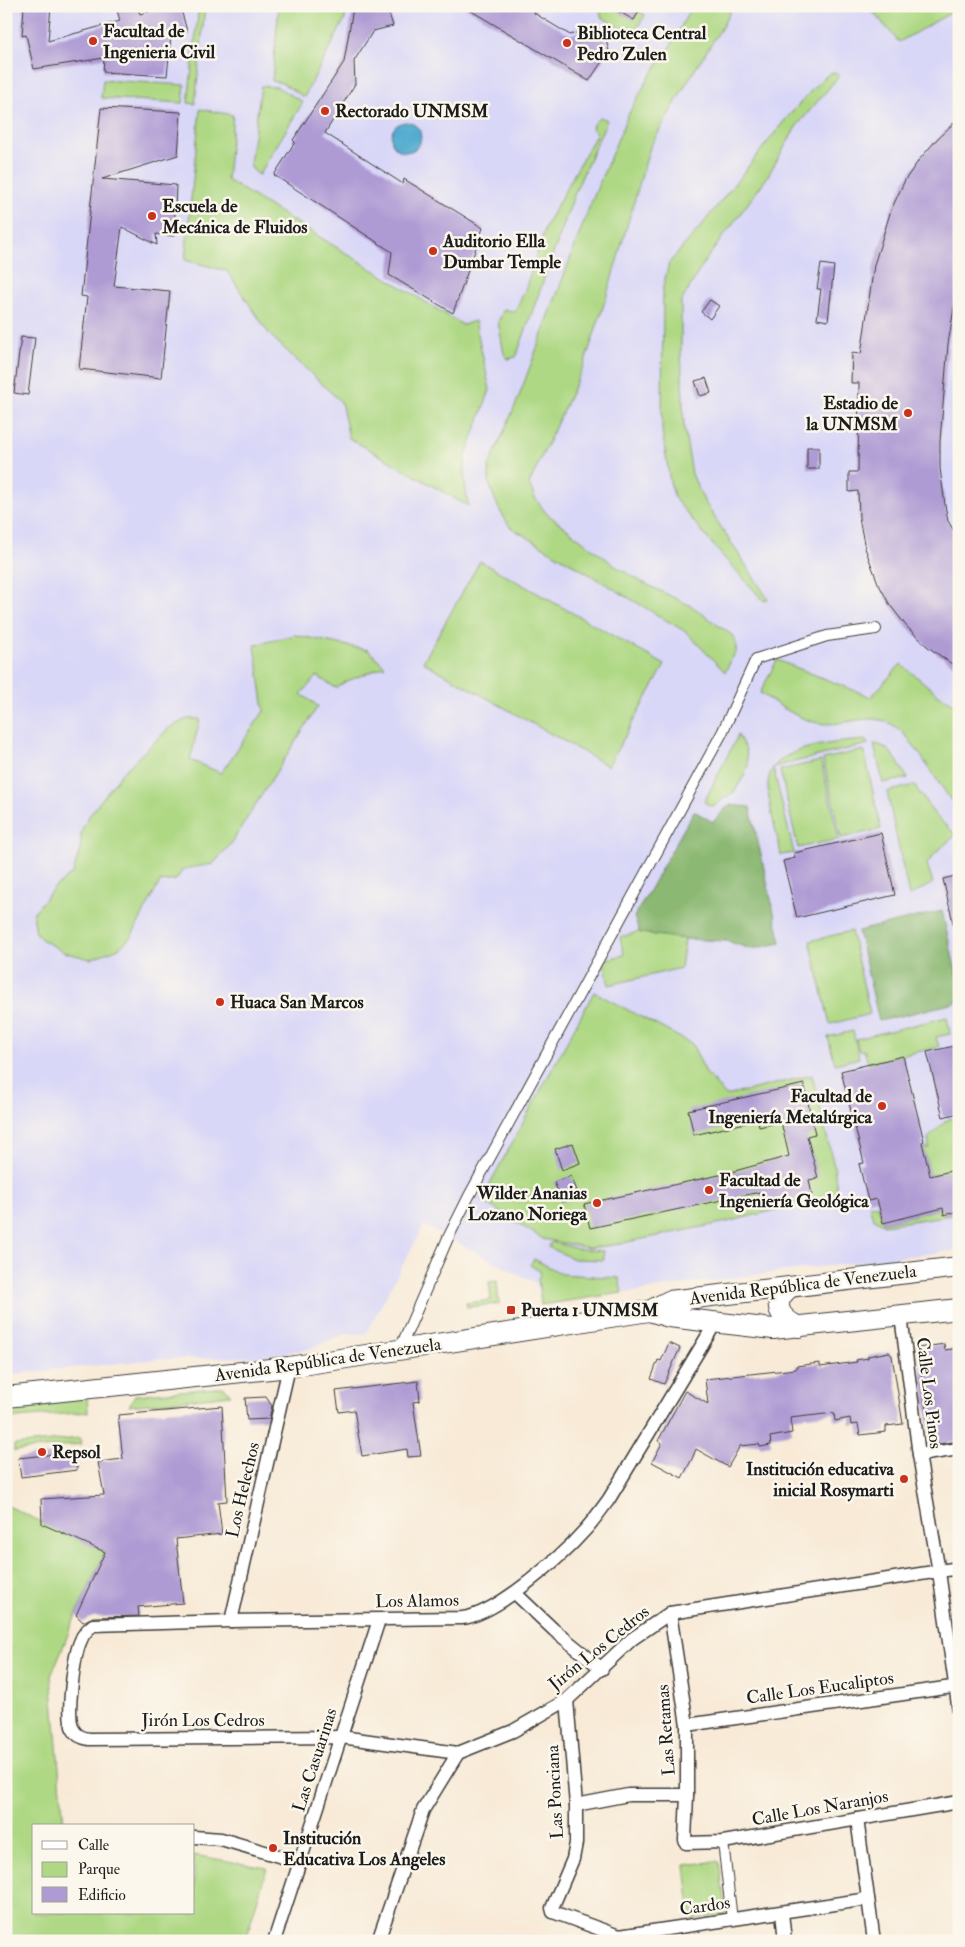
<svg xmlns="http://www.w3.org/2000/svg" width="965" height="1947" font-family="'IM FELL Double Pica',serif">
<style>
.built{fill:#d9d7f7}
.green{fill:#afd884;stroke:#667a50}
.forest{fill:#8bb872;stroke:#546a47}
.water{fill:#53acd0;stroke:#386476}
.building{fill:#af9bd4}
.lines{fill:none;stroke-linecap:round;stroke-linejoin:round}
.pedestrian-casing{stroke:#3d3b38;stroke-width:12}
.minor-casing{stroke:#3d3b38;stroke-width:15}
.primary-casing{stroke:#3d3b38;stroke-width:22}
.pedestrian{stroke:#fff;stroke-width:10}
.minor{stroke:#fff;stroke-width:12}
.primary{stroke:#fff;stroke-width:20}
.poi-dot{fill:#c8321e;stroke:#fbf7ec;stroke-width:2}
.labels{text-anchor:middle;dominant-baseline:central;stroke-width:5;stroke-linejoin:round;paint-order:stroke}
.poi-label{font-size:18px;font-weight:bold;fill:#1c1c1c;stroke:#fbf7ec;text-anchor:start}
.street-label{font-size:18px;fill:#1c1c1c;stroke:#fbf7ec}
</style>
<rect width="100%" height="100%" fill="#fbf7ec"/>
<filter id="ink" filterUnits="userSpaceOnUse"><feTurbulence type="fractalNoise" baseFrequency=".02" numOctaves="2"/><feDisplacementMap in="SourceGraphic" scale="10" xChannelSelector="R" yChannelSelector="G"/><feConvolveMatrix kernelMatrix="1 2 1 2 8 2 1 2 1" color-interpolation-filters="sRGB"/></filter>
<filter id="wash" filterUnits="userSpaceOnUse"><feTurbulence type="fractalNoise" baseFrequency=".0096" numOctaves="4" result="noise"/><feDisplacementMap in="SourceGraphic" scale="20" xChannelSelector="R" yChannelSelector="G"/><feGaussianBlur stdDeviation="1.12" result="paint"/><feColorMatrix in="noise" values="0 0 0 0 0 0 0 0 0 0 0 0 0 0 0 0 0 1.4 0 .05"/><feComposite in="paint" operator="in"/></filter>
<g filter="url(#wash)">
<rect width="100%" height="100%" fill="#f8ead7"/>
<!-- built -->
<polygon class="built" points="6,6 959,6 959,1250 745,1276 541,1305 537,1284 424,1225 366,1334 346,1334 308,1349 259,1357 158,1359 6,1375"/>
<!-- green -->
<g class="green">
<polygon points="199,6 205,6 195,104 188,103"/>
<polygon points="279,6 345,6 345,19 304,97 282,83 272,81"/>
<polygon points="600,6 609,6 633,19 639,11 645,15 633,35 601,17"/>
<polygon points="692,6 733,6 722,27 689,79 650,147 606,298 584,365 529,484 535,498 546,513 617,567 642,582 693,607 733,636 736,643 736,651 725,672 686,632 510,527 499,509 491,489 489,482 489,466 518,399 589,208 628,115 648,79 671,45"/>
<polygon points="868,6 959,6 959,8 899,42"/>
<polygon points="836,72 839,76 796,127 766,179 705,261 681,302 681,351 684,427 692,474 704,501 768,599 764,601 719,552 675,499 670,482 662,430 663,287 669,263 702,225 785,120 817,84 830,73"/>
<polygon points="103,80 185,85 183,103 101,98"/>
<polygon points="261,86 277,87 303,102 259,175 253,170 250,164"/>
<polygon points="200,109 233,115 227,180 463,325 475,321 490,390 465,458 465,481 468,506 349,438 341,402 270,335 227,271 185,260"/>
<polygon points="600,117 607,120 576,190 516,357 508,359 504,354 498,322 504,309 515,312 525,290 546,225 597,133 592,129 593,124"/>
<polygon points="480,561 665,665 608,766 423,662"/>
<polygon points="295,635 368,650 385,666 345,682 336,688 317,676 301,694 318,706 230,845 213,864 183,869 176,880 160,882 131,937 119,948 90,959 64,952 41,939 36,933 33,913 54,888 73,873 81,846 81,832 89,816 122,773 169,728 187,719 200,719 190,760 221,773 264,711 255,645"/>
<path d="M777,660L871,697L901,664L939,695L959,707V808C952,804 948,796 944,790C930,772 914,740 896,727C872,708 840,730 814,722C795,717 777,704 760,693Z"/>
<polygon points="738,735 746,750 748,766 743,778 734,792 723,799 716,805 711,806 704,802"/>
<path d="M865,740L868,744L773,767L794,853L781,855C777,833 769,809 768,787C766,745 835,743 865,740Z"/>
<path d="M874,744C892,745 898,765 908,778L883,783Z"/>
<polygon points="864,750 881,829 841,838 823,759"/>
<polygon points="821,761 839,839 798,848 780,770"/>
<polygon points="914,785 935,815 956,835 936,852 927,864 933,883 909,896 887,792"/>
<polygon points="851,931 870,1014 830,1024 810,941"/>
<polygon points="638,932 685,939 681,968 609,985 603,960 624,955 620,937"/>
<polygon points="594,992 692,1044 706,1073 726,1096 812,1075 834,1166 837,1190 831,1196 727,1222 613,1245 589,1248 543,1239 481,1200"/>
<polygon points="947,1017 950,1034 936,1037 939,1047 868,1063 864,1050 859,1051 856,1039"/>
<polygon points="853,1031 859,1058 835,1064 828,1037"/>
<polygon points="959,1118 959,1169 930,1176 923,1148 929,1148 928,1138 948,1119"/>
<polygon points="878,1204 883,1223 943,1208 944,1215 959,1211 959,1214 884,1225 873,1218 869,1206"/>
<polygon points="552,1242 578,1249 603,1251 604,1260 574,1259 548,1247"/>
<polygon points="534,1259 562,1274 619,1278 622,1293 541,1305 538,1278 541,1272 530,1265"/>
<polygon points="497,1281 499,1304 467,1307 466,1303 491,1300 489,1282"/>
<polygon points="224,1387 231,1395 129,1406 135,1395"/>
<polygon points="87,1394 88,1412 6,1419 6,1402"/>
<polygon points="80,1438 81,1444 14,1451 14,1445"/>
<polygon points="6,1505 105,1552 76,1615 51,1676 64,1826 34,1826 34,1913 194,1913 194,1855 267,1868 245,1941 6,1941"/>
<polygon points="719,1861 726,1914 691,1919 685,1865"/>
</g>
<!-- forest -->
<g class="forest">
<polygon points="729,805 750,807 781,943 751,949 727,941 685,939 640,933 634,917 694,811 713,822"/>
<polygon points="942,911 959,985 959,1002 879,1021 858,931"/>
</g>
<!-- water -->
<circle class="water" cx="406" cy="137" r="15"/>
<g id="blocks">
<!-- building -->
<g class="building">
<polygon points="24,6 51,6 48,41 120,21 116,6 137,6 140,14 170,6 180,6 187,31 171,36 167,76 103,72 104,58 34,69 26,35 22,36"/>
<polygon points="463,6 538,6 534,13 570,35 590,28 591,31 603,28 609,51 589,81"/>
<polygon points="609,6 642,6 634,20"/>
<polygon points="353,8 388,10 393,26 373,31 354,61 355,84 325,133 403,184 404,179 483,228 453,313 389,275 392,252 274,175 295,142 293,140 344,62"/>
<polygon points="101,108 181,112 178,155 102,179 176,185 174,236 156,234 157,245 122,227 114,286 170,291 161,378 79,369 87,297 81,296"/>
<polygon points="959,118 959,279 948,344 940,441 940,468 945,505 948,521 959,539 959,669 928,647 907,627 890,605 878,583 865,548 859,518 858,491 849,492 849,472 858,472 859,383 851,383 852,353 861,354 874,265 891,210 905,180 919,160 937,139"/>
<polygon points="821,264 834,266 828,321 817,319 821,289 817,289"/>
<polygon points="710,300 719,306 710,319 701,312"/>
<polygon points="21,337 35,338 28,395 14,393"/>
<polygon points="706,378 711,393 700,396 695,381"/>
<rect x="807" y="447" width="12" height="22"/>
<polygon points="881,833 895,895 797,918 783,861 795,858 794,853"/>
<polygon points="959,875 959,927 954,927 943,879"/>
<polygon points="959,1045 959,1113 943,1117 927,1052"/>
<polygon points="903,1056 924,1141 922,1142 930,1176 959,1169 959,1211 944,1215 943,1208 883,1223 877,1199 868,1201 859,1164 864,1163 841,1071"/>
<polygon points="804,1084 815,1134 807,1136 818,1178 809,1180 812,1195 763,1207 760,1192 590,1228 584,1204 724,1174 789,1156 781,1122 759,1127 758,1120 694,1135 688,1110"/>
<polygon points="573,1143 580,1163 562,1170 555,1149"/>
<polygon points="571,1176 579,1196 562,1202 554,1182"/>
<polygon points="669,1343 680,1348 664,1384 651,1379 658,1360 661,1361"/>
<polygon points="944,1344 945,1350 959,1348 959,1441 931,1445 918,1348"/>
<polygon points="889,1352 892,1356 903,1424 886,1426 886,1432 860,1435 858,1424 851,1425 850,1418 835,1421 834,1413 790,1418 792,1433 770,1437 771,1445 760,1447 759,1444 740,1446 728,1467 696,1449 692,1459 682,1478 652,1462 662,1443 658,1441 685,1391 708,1404 705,1379 796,1369 796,1366 820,1363 820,1367 857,1362 856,1360 868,1358 868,1356"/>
<polygon points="418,1381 420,1401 413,1402 421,1456 408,1457 407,1449 362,1456 354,1410 339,1412 336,1391"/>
<polygon points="266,1397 272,1406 269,1419 247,1420 245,1398"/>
<polygon points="222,1406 227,1501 218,1502 222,1534 176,1539 183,1603 138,1607 139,1616 93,1617 83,1622 76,1615 105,1552 42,1524 41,1499 104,1495 98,1462 123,1459 118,1415"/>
<polygon points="75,1452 77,1470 21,1477 18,1458"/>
</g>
</g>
</g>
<g filter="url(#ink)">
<use href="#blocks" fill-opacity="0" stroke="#3d3b38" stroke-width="1"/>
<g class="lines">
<defs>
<g id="pedestrian">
<polyline points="399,1351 448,1238 469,1196 722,733 756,659 827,636 876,629"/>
<polyline points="723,1842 732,1920"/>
</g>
<g id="minor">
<polyline points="901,1316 919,1455 939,1572 959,1712"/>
<path d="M716,1322L609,1499C601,1510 594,1520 585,1530C562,1556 496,1615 462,1618L231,1621L93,1625C88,1629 83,1634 81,1640C74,1654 66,1716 73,1729C76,1735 82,1738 89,1739L341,1737L458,1753L513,1731L567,1700L632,1639L670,1613L959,1568"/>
<polyline points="919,1455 959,1449"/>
<polyline points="515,1593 554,1630 602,1669"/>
<polyline points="670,1613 687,1725 687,1795 685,1840 686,1843 723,1842 959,1802"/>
<polyline points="231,1621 289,1367"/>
<polyline points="567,1700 576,1805 576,1843 573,1859 552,1908 553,1912 619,1936 868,1899"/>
<polyline points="687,1725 959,1686"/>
<polyline points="576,1805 628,1795 687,1795"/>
<polyline points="857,1819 874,1941"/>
<polyline points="194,1837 221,1839 299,1862"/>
<polyline points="782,1913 785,1941"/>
<polyline points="274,1941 379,1620"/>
<polyline points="378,1941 423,1810 458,1753"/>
</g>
<g id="primary">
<path d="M789,1288C770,1304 780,1318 799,1327"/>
<polyline points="649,1311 669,1317 773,1329 959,1309"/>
<polyline points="6,1397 289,1367 649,1311 669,1301 959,1267"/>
</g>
</defs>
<!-- pedestrian casing -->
<use href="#pedestrian" class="pedestrian-casing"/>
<!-- minor casing -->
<use href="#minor" class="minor-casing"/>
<!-- primary casing -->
<use href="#primary" class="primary-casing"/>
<!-- pedestrian -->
<use href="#pedestrian" class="pedestrian"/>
<!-- minor -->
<use href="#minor" class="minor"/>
<!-- primary -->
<use href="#primary" class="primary"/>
</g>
</g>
<!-- markers -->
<g class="poi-dot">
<circle cx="93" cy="41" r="5"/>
<circle cx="567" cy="43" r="5"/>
<circle cx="325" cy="111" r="5"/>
<circle cx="152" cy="216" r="5"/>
<circle cx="433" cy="251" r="5"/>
<circle cx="908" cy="413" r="5"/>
<circle cx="220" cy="1002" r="5"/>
<circle cx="882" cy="1106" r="5"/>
<circle cx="709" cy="1190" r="5"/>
<circle cx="597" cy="1203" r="5"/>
<rect x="506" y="1305" width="10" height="10" rx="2.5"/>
<circle cx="42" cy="1452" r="5"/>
<circle cx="904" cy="1479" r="5"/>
<circle cx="273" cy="1848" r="5"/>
</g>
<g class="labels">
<!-- poi labels -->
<g class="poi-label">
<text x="103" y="31">Facultad de<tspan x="103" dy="21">Ingenieria Civil</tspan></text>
<text x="577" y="33">Biblioteca Central<tspan x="577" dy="21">Pedro Zulen</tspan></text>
<text x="335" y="111">Rectorado UNMSM</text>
<text x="162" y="206">Escuela de<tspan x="162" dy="21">Mecánica de Fluidos</tspan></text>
<text x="443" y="241">Auditorio Ella<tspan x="443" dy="21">Dumbar Temple</tspan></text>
<text x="898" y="403" text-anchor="end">Estadio de<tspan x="898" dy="21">la UNMSM</tspan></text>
<text x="230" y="1002">Huaca San Marcos</text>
<text x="872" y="1096" text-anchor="end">Facultad de<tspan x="872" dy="21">Ingeniería Metalúrgica</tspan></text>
<text x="719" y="1180">Facultad de<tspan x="719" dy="21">Ingeniería Geológica</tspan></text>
<text x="587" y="1193" text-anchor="end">Wilder Ananias<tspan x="587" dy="21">Lozano Noriega</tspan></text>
<text x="521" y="1310">Puerta 1 UNMSM</text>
<text x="52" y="1452">Repsol</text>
<text x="894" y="1469" text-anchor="end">Institución educativa<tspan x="894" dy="21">inicial Rosymarti</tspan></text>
<text x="283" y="1838">Institución<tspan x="283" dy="21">Educativa Los Angeles</tspan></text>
</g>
<!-- street labels -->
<g class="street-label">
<text transform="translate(803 1285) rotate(-7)">Avenida República de Venezuela</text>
<text transform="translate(328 1360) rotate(-8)">Avenida República de Venezuela</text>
<text transform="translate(929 1393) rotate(83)">Calle Los Pinos</text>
<text transform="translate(243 1490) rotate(-77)">Los Helechos</text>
<text transform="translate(417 1601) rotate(-1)">Los Alamos</text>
<text transform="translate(599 1648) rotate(-39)">Jirón Los Cedros</text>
<text transform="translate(820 1688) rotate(-8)">Calle Los Eucaliptos</text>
<text x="203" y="1720">Jirón Los Cedros</text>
<text transform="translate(666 1730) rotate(-94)">Las Retamas</text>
<text transform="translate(315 1760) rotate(-72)">Las Casuarinas</text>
<text transform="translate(555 1792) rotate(-93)">Las Ponciana</text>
<text transform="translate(820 1808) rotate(-10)">Calle Los Naranjos</text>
<text transform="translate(705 1906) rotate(-8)">Cardos</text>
</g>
</g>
<!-- margin -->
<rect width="965" height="1947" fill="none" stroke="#fbf7ec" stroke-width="25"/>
<!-- legend -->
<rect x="32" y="1824" width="162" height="90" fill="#fbf7ec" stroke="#a29f99"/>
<rect x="42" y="1841" width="25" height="8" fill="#ffffff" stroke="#a29f99"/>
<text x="78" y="1850" font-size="15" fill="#1c1c1c">Calle</text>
<rect x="42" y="1862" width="25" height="15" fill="#afd884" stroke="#a29f99"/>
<text x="78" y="1874" font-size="15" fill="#1c1c1c">Parque</text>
<rect x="42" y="1887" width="25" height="15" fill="#af9bd4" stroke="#a29f99"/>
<text x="78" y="1900" font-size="15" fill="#1c1c1c">Edificio</text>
</svg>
